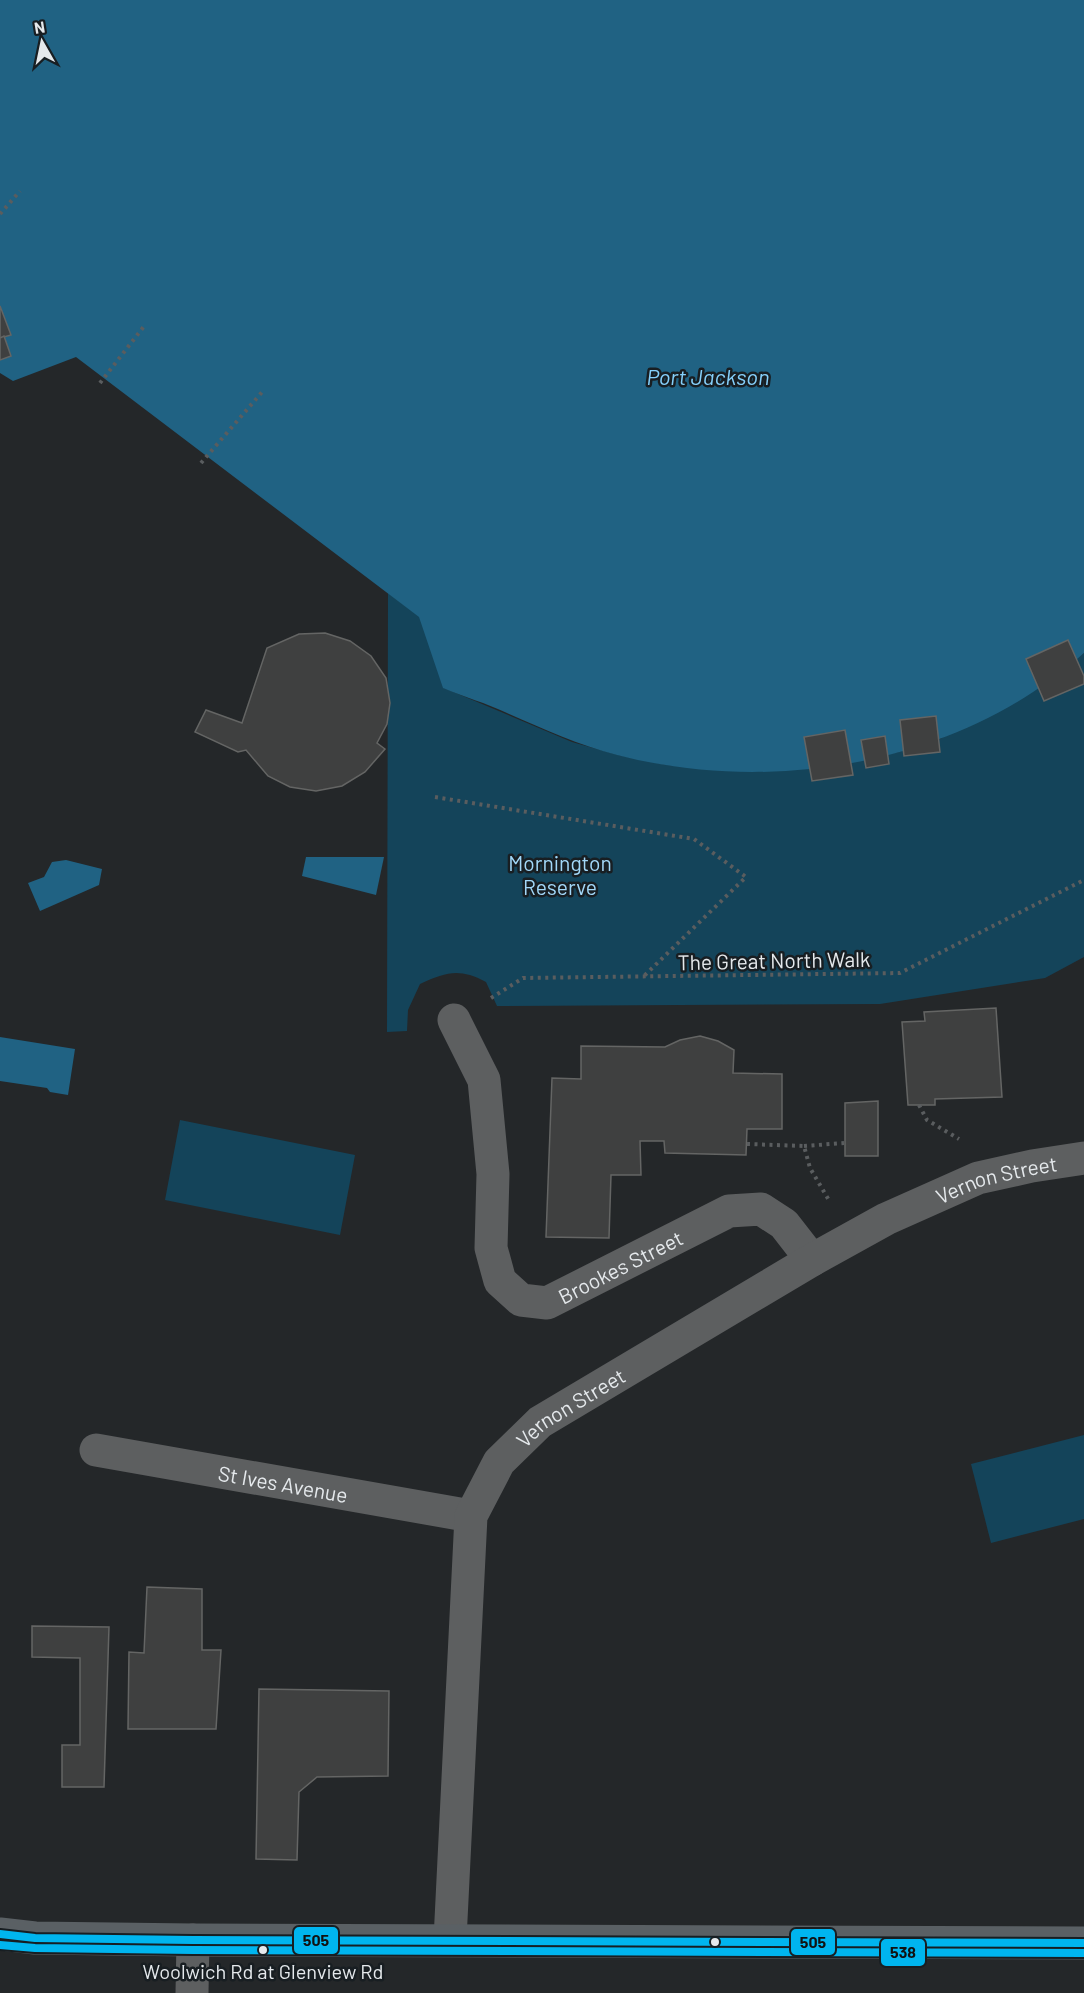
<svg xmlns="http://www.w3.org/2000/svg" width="1084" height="1993" font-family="Barlow,sans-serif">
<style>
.green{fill:#14445a}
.water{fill:#206283}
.building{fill:#3f4040;stroke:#646564;stroke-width:1.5}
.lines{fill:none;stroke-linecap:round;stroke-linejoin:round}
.path{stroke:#5a5d5f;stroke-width:4;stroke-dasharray:3 4.5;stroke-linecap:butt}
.street{stroke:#5d5f60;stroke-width:33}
.secondary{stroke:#5a6064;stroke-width:33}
.bus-1-casing{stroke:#181e22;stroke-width:12}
.bus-2-casing{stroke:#181e22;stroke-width:12}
.bus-1{stroke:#00b5ef;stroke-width:8}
.bus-2{stroke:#00b5ef;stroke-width:8}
.bus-dot{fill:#e5e9ec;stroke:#181e22;stroke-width:2}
.labels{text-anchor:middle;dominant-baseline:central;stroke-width:5;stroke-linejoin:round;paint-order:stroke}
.bus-label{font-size:20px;fill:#e5e9ec;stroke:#181e22}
.park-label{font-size:21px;fill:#a2d8f9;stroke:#181e22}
.street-label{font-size:21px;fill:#e5e9ec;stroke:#181e22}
.water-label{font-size:22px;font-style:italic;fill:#85d0fb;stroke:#181e22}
.line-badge{stroke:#181e22;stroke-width:2}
.pale-badge-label{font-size:16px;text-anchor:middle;font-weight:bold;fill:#111}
</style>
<rect width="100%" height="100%" fill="#242729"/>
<!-- green -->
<g class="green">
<path d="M388,593L420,617L444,688L572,742L618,755L667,765L716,770L814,768L899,752L940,739L1073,662L1084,653V957L1045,978L880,1004L497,1006L486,982C459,968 447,972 420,984L408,1010L407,1031L387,1032Z"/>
<polygon points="180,1120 355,1155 340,1235 165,1200"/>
<polygon points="1084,1435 1084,1519 991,1543 971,1464"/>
</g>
<!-- water -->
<g class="water">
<path d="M0,0H1084V653C961,763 776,796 617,755C578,745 544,729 507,713C486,703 464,697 443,688L419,617L76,357L13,381L0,373Z"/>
<polygon points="306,857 384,857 376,895 302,876"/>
<polygon points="66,860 102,869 99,885 40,911 28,883 44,877 52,862"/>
<polygon points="0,1037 75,1049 68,1095 50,1092 47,1088 0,1081"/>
</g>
<!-- building -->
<g class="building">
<polygon points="0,306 11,335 0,338"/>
<polygon points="4,336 11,356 0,360 0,338"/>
<polygon points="325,633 350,641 371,656 386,678 390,703 387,724 377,743 385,749 365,772 342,786 316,791 290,787 268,776 246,750 238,752 195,732 206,710 242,723 267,648 299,634"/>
<polygon points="1068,640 1084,676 1084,684 1044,701 1026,659"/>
<polygon points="936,716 940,752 904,756 900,720"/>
<polygon points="845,730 853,775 812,781 804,737"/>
<polygon points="885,736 889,764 866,768 861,740"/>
<polygon points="996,1008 1002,1097 935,1099 935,1105 908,1105 902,1022 925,1021 924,1012"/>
<polygon points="700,1036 718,1041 734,1050 733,1073 782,1074 782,1129 747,1129 746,1155 665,1153 664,1141 640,1141 641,1175 611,1175 609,1238 546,1237 552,1078 581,1079 581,1046 665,1047 680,1040"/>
<polygon points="878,1101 878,1156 845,1156 845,1103"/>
<polygon points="147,1587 202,1589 202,1650 221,1650 216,1729 128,1729 129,1652 144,1653"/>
<polygon points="32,1626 109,1627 104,1787 62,1787 62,1745 80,1745 80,1658 32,1657"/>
<polygon points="259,1689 389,1691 388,1776 317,1777 299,1792 297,1860 256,1859"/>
</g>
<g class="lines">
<!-- path -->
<g class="path">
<polyline points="0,214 20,191"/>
<polyline points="100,383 145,325"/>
<polyline points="201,463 263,391"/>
<polyline points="435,797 694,839 746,877 643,977"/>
<polyline points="491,998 523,978 900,973 1084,880"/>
<polyline points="919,1105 927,1120 959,1139"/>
<polyline points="747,1144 804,1146 810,1168 830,1202"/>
<polyline points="804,1146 844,1143"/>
</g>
<!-- street -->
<g class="street">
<path id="s1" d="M454,1020L484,1080L493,1174L491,1248L500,1281L521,1300L547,1303L729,1211L761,1209L784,1224L812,1260"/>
<path id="s2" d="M96,1450L471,1516"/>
<path id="s3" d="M450,1940L471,1516L499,1462L540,1422L812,1260L886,1219L978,1178L1032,1166L1084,1158"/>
<polyline points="192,1993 193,1940"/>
</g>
<!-- secondary -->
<polyline class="secondary" points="0,1934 35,1938 193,1940 1084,1943"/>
<defs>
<polyline id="bus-1" points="0,1934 35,1938 193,1940 1084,1943"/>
<polyline id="bus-2" points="0,1945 35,1948 193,1950 1084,1953"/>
</defs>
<!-- bus-1 casing -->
<use href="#bus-1" class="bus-1-casing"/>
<!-- bus-2 casing -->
<use href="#bus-2" class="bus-2-casing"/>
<!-- bus-1 -->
<use href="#bus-1" class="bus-1"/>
<!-- bus-2 -->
<use href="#bus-2" class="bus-2"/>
</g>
<!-- markers -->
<g class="bus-dot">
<circle cx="715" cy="1942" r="5"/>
<circle cx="263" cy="1950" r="5"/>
</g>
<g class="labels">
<!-- bus labels -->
<g class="bus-label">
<text x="263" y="1971">Woolwich Rd at Glenview Rd</text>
</g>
<!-- park labels -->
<g class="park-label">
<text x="560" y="862">Mornington<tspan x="560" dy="24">Reserve</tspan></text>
</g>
<!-- street labels -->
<g class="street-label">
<text transform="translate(774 960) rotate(-1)">The Great North Walk</text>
<text stroke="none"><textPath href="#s3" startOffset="1062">Vernon Street</textPath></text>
<text stroke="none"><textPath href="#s1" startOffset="406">Brookes Street</textPath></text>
<text stroke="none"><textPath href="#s3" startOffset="576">Vernon Street</textPath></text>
<text stroke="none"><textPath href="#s2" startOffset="190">St Ives Avenue</textPath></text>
</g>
<!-- water labels -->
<g class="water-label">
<text x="708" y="376">Port Jackson</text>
</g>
</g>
<g class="line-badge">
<rect x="293" y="1926" width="46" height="29" rx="6" fill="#00b5ef"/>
<rect x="790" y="1928" width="46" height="28" rx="6" fill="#00b5ef"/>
<rect x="880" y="1938" width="46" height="29" rx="6" fill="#00b5ef"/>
</g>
<g class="pale-badge-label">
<text x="316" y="1946">505</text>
<text x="813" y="1948">505</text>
<text x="903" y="1958">538</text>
</g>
<!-- north arrow -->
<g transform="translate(42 42) rotate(351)" stroke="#181e22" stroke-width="4.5" paint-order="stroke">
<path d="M0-4.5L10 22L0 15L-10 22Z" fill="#e5e9ec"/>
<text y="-9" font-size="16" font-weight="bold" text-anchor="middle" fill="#e5e9ec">N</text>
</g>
</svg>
